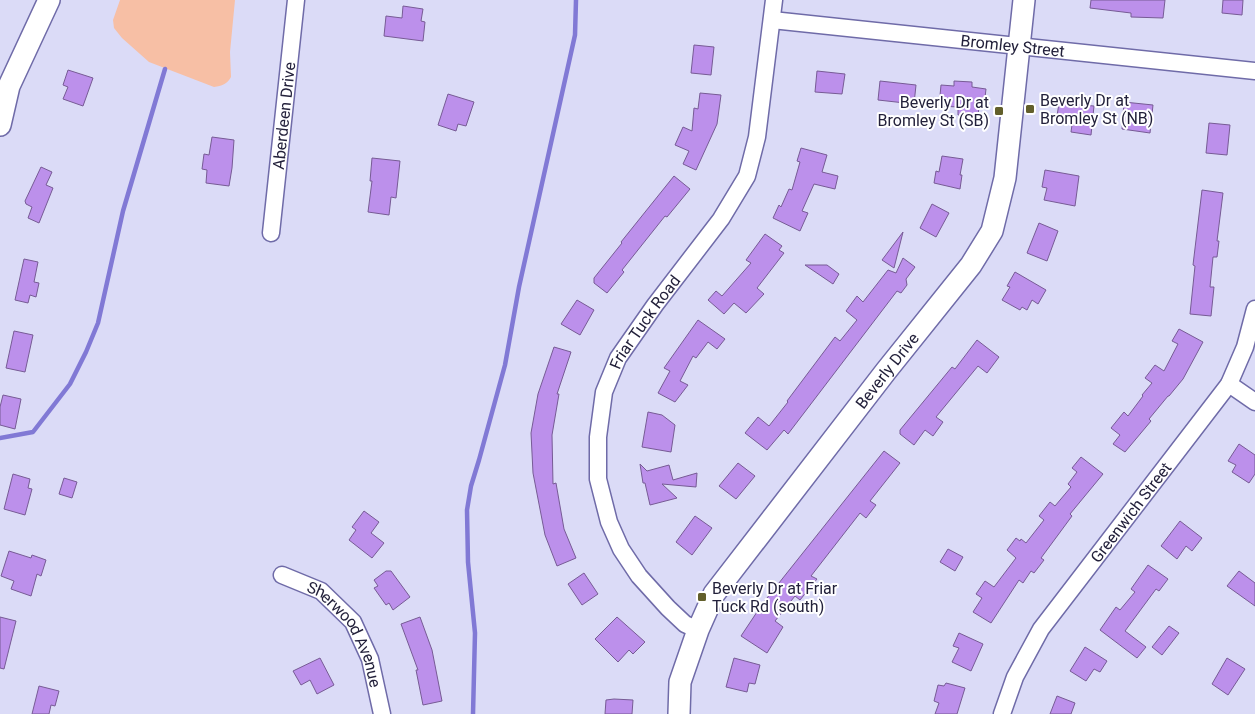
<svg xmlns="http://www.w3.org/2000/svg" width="1255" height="714" font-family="Roboto,sans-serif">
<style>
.green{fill:#f7bfa5}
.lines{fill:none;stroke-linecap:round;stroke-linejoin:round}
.stream{stroke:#8179d5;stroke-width:4.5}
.building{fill:#bc90eb;stroke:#775b95}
.minor-casing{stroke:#6f6ba8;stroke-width:19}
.tertiary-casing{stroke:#6f6ba8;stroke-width:24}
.minor{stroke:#fff;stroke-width:16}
.tertiary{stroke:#fff;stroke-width:21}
.poi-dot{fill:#625f2b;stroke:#fff;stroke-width:2}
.labels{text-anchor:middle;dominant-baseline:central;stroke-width:4;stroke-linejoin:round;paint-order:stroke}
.street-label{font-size:16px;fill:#23213b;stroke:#fff}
.poi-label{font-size:16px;fill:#23213b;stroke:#fff;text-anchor:start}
</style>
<rect width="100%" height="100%" fill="#dbdbf7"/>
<!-- green -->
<path class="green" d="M120,0H235L230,52L231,77C227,84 222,86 214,87L149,62L122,38L114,28L113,20Z"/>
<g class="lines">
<!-- stream -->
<g class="stream">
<polyline points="0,438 33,432 70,384 86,352 98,323 123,211 165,69"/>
<polyline points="473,714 475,633 468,562 467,510 471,486 479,460 505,365 519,287 575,35 576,0"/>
</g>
</g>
<!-- building -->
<g class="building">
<polygon points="1091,0 1165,0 1163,18 1131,17 1131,13 1090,8"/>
<polygon points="1223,0 1243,0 1242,15 1222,13"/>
<polygon points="403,6 423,9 421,21 425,22 423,41 384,36 386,16 402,18"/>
<polygon points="694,45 714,47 711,75 691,73"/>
<polygon points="68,70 93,78 83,106 63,99 68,87 63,85"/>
<polygon points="817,71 845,74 842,94 815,92"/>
<polygon points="880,81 916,85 914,104 878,100"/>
<polygon points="954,81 972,82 972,87 986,89 984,106 979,106 978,117 958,115 958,107 939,106 941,85 954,86"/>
<polygon points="700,93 721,95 717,124 696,170 683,164 689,151 675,145 683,127 692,131 694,108 698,109"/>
<polygon points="448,94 474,102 466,126 458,124 456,131 438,125"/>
<polygon points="1124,102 1153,105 1150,133 1122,129"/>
<polygon points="1059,103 1094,106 1091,135 1071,132 1073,118 1057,116"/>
<polygon points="1209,123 1230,125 1227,155 1206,153"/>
<polygon points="212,137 234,140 232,168 229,186 206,183 207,170 202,169 204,154 209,155"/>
<polygon points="801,148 827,155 822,172 838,176 835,189 814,184 802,211 808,213 800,231 773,218 779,205 781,207 789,189 792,190 800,162 797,161"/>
<polygon points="942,156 963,159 960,175 962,175 960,189 934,183 936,171 939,172"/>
<polygon points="372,158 400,161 396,198 391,197 389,215 368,212 372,181 370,181"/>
<polygon points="41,167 52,172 46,185 53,188 39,223 28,218 32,207 26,204 25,201"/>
<polygon points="1045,170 1079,176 1075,206 1044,200 1047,188 1042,187"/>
<polygon points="674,176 690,189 667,217 665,216 622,270 624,272 607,293 594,283 594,278 622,243 621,242"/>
<polygon points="1202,190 1223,193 1217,241 1219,241 1217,257 1213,257 1210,287 1214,287 1211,316 1190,314 1195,266 1193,265"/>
<polygon points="932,204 949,213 936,237 920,228"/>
<polygon points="1039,223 1058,231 1047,261 1027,253"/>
<polygon points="903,232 894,268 882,260"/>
<polygon points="765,234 782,246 779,250 784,253 757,288 764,294 746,313 734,303 724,314 708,300 716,291 722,296 751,263 746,260"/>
<polygon points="903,258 915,267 906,279 907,285 901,293 897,291 788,434 784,430 767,450 745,433 758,417 769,426 788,402 787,401 835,337 840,341 857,320 846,311 857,296 863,302 888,270 896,273"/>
<polygon points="24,259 38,262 34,282 39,283 36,297 30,295 28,303 15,300"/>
<polygon points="805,265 827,265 839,274 833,284"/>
<polygon points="1015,272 1046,290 1038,304 1032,300 1027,310 1022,307 1020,310 1002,300 1010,287 1007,286"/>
<polygon points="577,300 594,310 580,335 561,324"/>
<polygon points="698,320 725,339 717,349 708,342 696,358 693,356 680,381 688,385 675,402 658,393 670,371 664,368"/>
<polygon points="1179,329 1203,342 1183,379 1169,396 1168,396 1149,419 1151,421 1125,452 1113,444 1120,435 1111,428 1124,412 1128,416 1143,396 1142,395 1152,383 1145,378 1155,365 1164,371 1178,344 1172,341"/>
<polygon points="14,331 33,335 25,372 6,368"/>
<polygon points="977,340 999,357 987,373 978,366 936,417 943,422 933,436 925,430 914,445 900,434 900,430 952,367 955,369"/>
<polygon points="554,347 571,352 557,394 559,394 552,435 553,484 556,483 564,529 576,558 557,566 545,535 533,473 531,433 538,394"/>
<polygon points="3,395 21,399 15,429 0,425 0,407"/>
<polygon points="648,412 662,415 675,425 671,452 642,447"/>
<polygon points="1239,444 1255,455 1255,474 1249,483 1232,472 1236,465 1228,461"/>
<polygon points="884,451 900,463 870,501 876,505 866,518 860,513 811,576 817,579 800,600 795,596 775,621 783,627 767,653 741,636 763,603"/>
<polygon points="1081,457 1103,474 1070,514 1072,516 1041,558 1044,560 1034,573 1031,571 1023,583 1019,580 991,623 973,612 982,598 976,594 985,581 994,587 1016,558 1007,550 1016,538 1020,541 1021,539 1026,543 1044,520 1039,516 1050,502 1055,506 1071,487 1068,484 1077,472 1072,468"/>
<polygon points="738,463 755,476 736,499 719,486"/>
<polygon points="640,464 647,471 669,465 673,480 697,473 696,487 662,484 677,498 650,505 645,483 643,483"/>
<polygon points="13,474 30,479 28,488 32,489 25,515 4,509"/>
<polygon points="64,478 77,482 72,498 59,494"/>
<polygon points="364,511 379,522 371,533 384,543 372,558 349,540 356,530 352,527"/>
<polygon points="695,516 712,528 692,555 676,542"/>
<polygon points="1180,521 1202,538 1192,551 1186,546 1177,559 1161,546"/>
<polygon points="948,549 963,557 955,571 940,562"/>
<polygon points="9,551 31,558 32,555 46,560 41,576 37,574 31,596 11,589 14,581 1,576"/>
<polygon points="1148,565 1168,579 1159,591 1156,589 1125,631 1146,647 1137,658 1100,630 1116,607 1120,610 1135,592 1131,589"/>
<polygon points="386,571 391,571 410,597 393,610 389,603 386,605 374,588 378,586 374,580"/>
<polygon points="1239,571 1255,583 1255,606 1227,586"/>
<polygon points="584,573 598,594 582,605 568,584"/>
<polygon points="0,617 16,621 4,669 0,668"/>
<polygon points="420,617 432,650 442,701 423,705 416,670 418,670 401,624"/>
<polygon points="617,617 645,642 633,654 629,650 618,662 595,639"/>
<polygon points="1169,626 1179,633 1162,655 1152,647"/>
<polygon points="959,633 983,644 971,671 952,662 959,648 953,646"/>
<polygon points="1085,647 1107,661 1100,672 1094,669 1086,681 1070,671"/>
<polygon points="320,658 334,685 317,694 310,680 301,685 293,671"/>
<polygon points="734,658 760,665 755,684 749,683 747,692 726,687"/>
<polygon points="1227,658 1245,669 1228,695 1212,684"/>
<polygon points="946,683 965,688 957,714 935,714 939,703 934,701 938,685 944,686"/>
<polygon points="39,686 59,691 55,706 51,705 49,714 32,714"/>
<polygon points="1057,696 1075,703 1071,714 1050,714"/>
<polygon points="614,699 633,700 632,714 605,714 606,700"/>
</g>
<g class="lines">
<defs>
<g id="minor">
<path id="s1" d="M772,20L1255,71"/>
<path id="s2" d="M271,233L296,0"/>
<polyline points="1229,384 1255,402"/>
<path id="s3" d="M282,575L321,591L353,622L370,659L382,714"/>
<path id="s4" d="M698,630L685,624L668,608L639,576L621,549L609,522L598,479V437L604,392L618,358L655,305L721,219L747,176L757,137L774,0"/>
<path id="s5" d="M1002,714L1015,677L1041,629L1229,384L1245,347L1255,309"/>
</g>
<g id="tertiary">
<polyline points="0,125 9,86 49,0"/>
<path id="s6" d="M679,714L680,682L698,630L714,594L886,371L971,265L992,231L1005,178L1024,0"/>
</g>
</defs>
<!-- minor casing -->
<use href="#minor" class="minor-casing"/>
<!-- tertiary casing -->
<use href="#tertiary" class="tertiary-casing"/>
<!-- minor -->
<use href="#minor" class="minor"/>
<!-- tertiary -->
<use href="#tertiary" class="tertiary"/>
</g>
<!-- markers -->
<g class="poi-dot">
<rect x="1025" y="104" width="10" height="10" rx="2.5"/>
<rect x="994" y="106" width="10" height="10" rx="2.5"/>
<rect x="697" y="592" width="10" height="10" rx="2.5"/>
</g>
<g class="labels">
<!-- street labels -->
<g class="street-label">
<text stroke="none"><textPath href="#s1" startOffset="242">Bromley Street</textPath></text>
<text stroke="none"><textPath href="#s2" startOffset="118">Aberdeen Drive</textPath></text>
<text stroke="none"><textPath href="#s4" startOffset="356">Friar Tuck Road</textPath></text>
<text stroke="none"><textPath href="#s6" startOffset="409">Beverly Drive</textPath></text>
<text stroke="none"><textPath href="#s5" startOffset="241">Greenwich Street</textPath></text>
<text stroke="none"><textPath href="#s3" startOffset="92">Sherwood Avenue</textPath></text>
</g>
<!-- poi labels -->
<g class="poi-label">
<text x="1040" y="100">Beverly Dr at<tspan x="1040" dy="18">Bromley St (NB)</tspan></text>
<text x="989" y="102" text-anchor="end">Beverly Dr at<tspan x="989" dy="18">Bromley St (SB)</tspan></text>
<text x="712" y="588">Beverly Dr at Friar<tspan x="712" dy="18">Tuck Rd (south)</tspan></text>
</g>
</g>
</svg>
